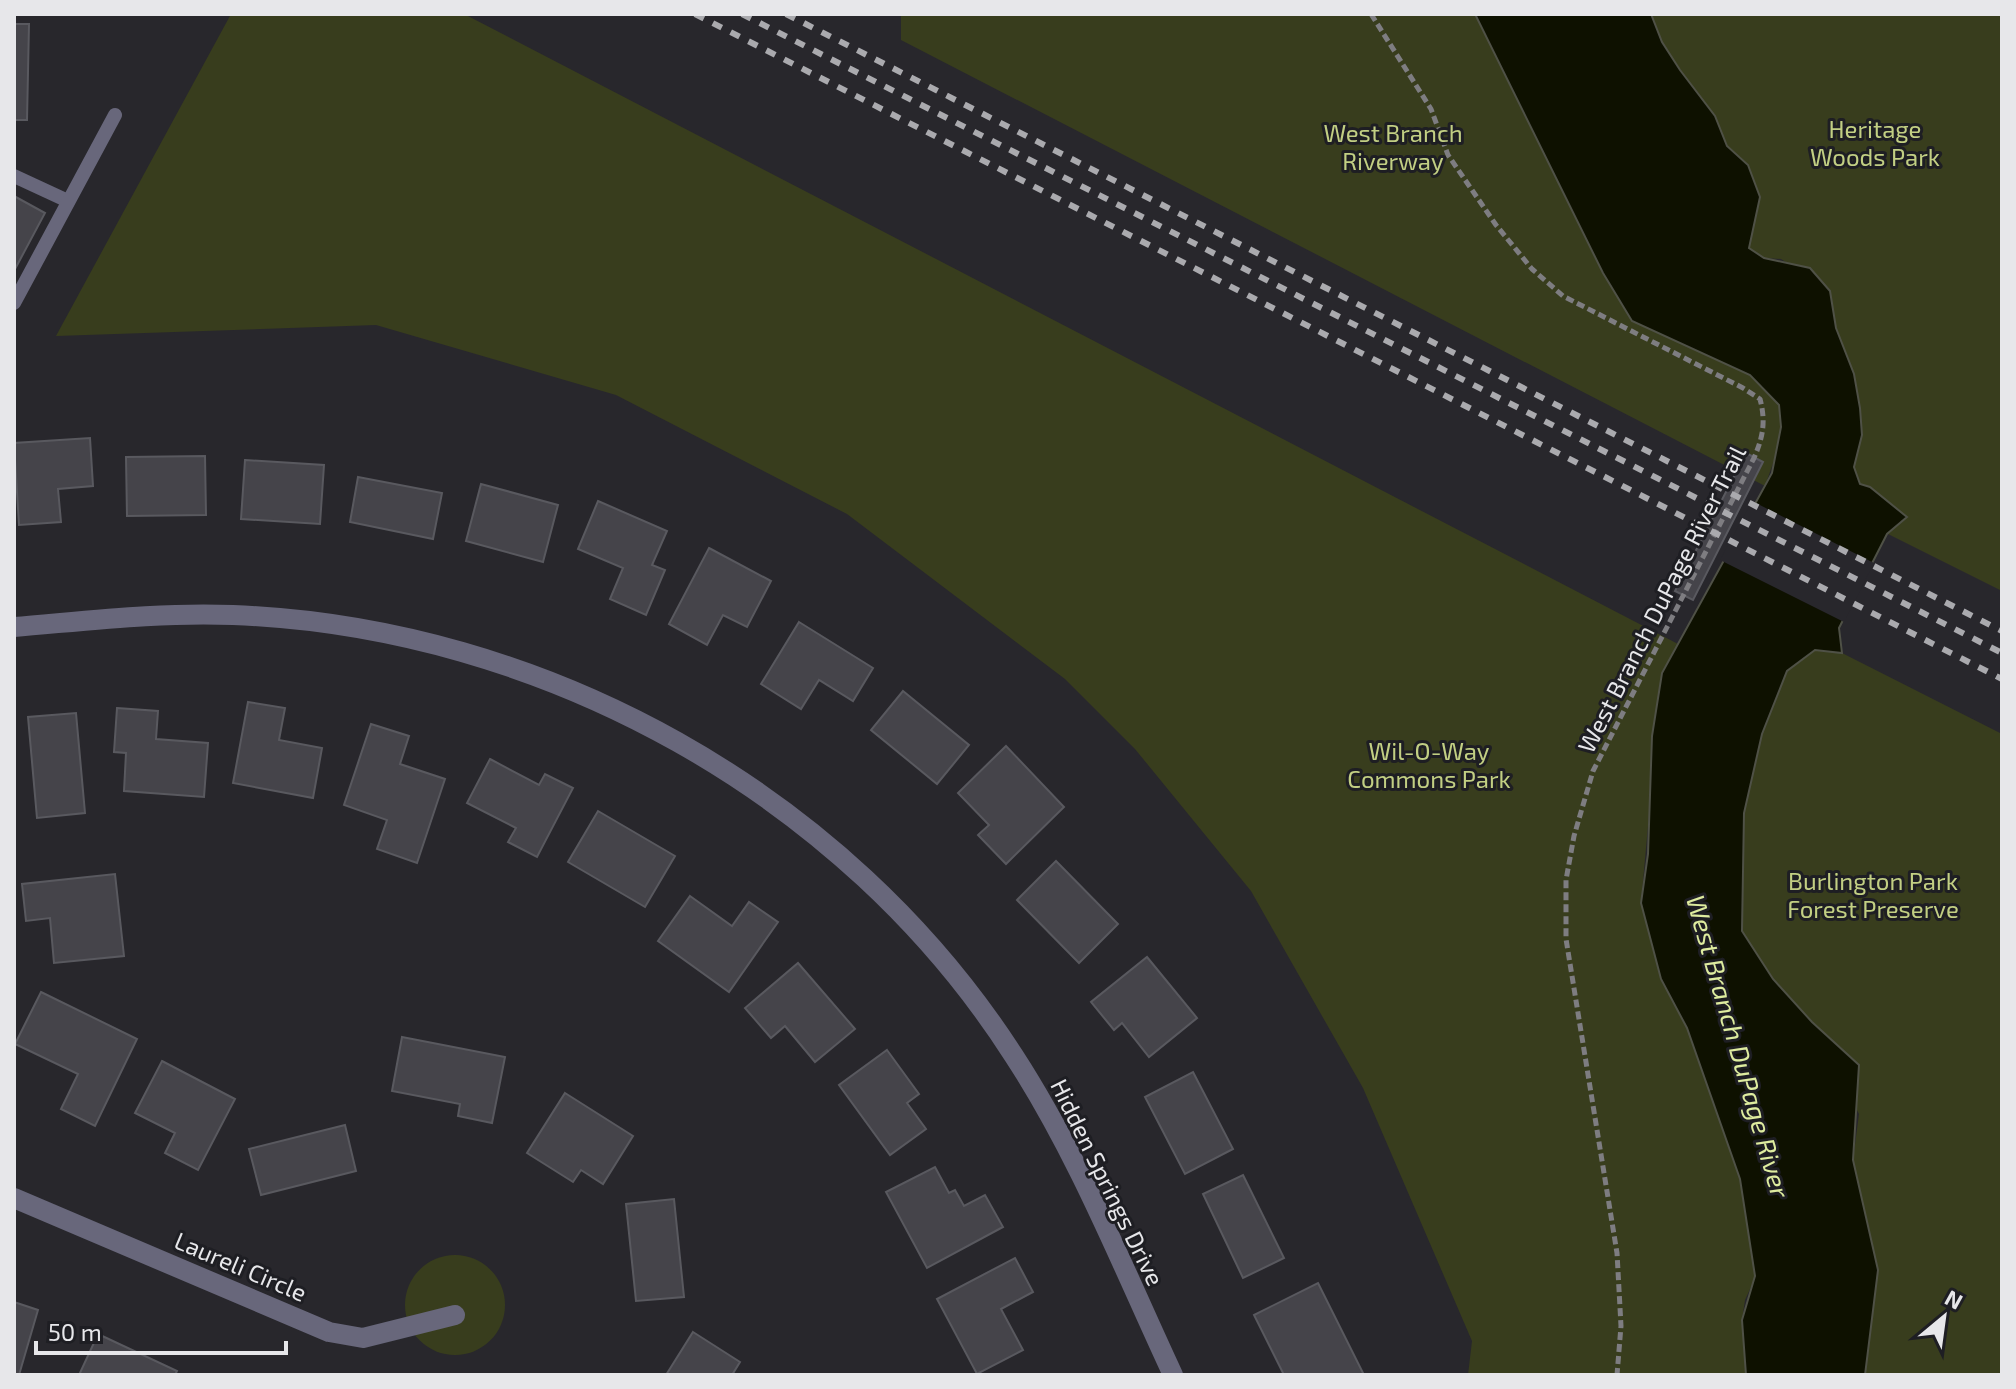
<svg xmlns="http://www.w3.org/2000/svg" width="2016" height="1389" font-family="'Exo 2',sans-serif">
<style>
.green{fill:#383d1d}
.water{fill:#0e1100;stroke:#4f5146;stroke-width:2}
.pier{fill:#28272c}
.building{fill:#45444a;stroke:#59595f;stroke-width:2}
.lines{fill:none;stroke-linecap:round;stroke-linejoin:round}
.path{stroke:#7e7d81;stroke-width:5;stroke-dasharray:8 4;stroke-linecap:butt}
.service{stroke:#68677b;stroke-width:14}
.minor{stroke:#68677b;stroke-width:20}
.rail{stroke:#aaaaae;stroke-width:6;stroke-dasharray:10 10;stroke-linecap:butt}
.labels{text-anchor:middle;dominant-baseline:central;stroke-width:6;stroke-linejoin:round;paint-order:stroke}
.park-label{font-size:24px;fill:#c2cf83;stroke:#1e1e23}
.street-label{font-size:24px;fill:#e7e7ea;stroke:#1e1e23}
.water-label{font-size:26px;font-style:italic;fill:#deec9f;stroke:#1e1e23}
</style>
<rect width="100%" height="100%" fill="#28272c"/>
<!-- green -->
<g class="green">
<polygon points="231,14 464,14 1678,644 1662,673 1641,903 1661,979 1687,1028 1740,1179 1756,1276 1745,1300 1742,1320 1746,1375 1468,1375 1472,1341 1363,1088 1251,891 1135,749 1065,679 847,514 616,395 376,325 56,336"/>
<polygon points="901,14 1475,14 1603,273 1632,321 1750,375 1779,405 1781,427 1777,452 1765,486 901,40"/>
<polygon points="1651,14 2002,14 2002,591 1888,534 1907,517 1870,487 1860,484 1854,467 1862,435 1854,374 1836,328 1830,291 1781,259 1764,258 1749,248 1760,197 1748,166 1727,146 1715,116 1680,70 1662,42"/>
<polygon points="1815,650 1842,653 2002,734 2002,1375 1865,1375 1878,1270 1853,1160 1859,1114 1812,1022 1773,979 1742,931 1744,813 1762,734 1787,671"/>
<circle cx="455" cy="1305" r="50"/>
</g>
<!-- water -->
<polygon class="water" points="1475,14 1651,14 1662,42 1680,70 1715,116 1727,146 1748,165 1760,197 1749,248 1764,258 1810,268 1830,291 1836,328 1854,374 1860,408 1862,435 1854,467 1860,484 1870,487 1907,517 1887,534 1839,628 1842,653 1815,650 1787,671 1762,734 1744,813 1742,931 1773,979 1812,1022 1859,1065 1853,1160 1878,1270 1865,1375 1746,1375 1742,1320 1755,1276 1740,1179 1687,1028 1661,979 1641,903 1648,854 1652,736 1662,673 1772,473 1781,427 1779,405 1750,375 1632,321 1603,273"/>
<!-- pier -->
<polygon class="pier" points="1752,501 1874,563 1844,622 1720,560"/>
<!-- building -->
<g class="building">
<polygon points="14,24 29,24 27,120 14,120"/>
<polygon points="14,196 45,213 14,271"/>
<polygon points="90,438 93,486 58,489 61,522 19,525 14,443"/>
<polygon points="1746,453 1763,462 1693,600 1675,591"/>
<polygon points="205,456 206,515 127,516 126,457"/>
<polygon points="245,460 324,465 320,524 241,519"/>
<polygon points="358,477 442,493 433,539 350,522"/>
<polygon points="481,484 558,505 543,562 466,541"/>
<polygon points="598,501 667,531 652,565 665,570 646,615 610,599 623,568 578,549"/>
<polygon points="709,548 771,581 747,627 723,615 707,645 669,624"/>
<polygon points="799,622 873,668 853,701 819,680 801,709 761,684"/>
<polygon points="903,691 969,745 937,784 871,730"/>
<polygon points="248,702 285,708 279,740 322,748 313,798 233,783"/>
<polygon points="117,708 158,711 156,739 208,743 204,797 124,791 126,753 114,752"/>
<polygon points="76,713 85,813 37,818 28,717"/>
<polygon points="371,724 409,736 400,764 445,779 417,863 377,849 387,820 344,805"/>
<polygon points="1006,746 1064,807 1006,864 978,835 989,825 958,793"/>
<polygon points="490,759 539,785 545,774 573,788 537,857 508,842 516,828 467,803"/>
<polygon points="598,811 675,856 645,907 568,862"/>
<polygon points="1056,861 1118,924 1079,963 1017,900"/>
<polygon points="115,874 124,956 54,963 50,918 26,921 22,884"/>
<polygon points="690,896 732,926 749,902 778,922 729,992 658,941"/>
<polygon points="1147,957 1197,1018 1149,1057 1122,1023 1114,1030 1091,1002"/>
<polygon points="798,963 855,1029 815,1062 785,1026 771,1038 745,1008"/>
<polygon points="41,992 137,1039 95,1126 61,1109 78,1074 15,1044"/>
<polygon points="402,1037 505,1057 492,1123 458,1116 460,1104 392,1091"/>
<polygon points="887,1050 919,1094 907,1103 926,1129 890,1155 839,1085"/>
<polygon points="162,1061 235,1099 198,1170 165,1153 175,1133 135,1113"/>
<polygon points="1193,1072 1233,1149 1185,1174 1145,1097"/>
<polygon points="565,1093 633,1136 603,1184 581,1170 573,1182 527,1153"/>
<polygon points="345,1125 356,1171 261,1195 249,1149"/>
<polygon points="935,1167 949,1193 955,1190 964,1206 985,1195 1003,1227 927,1268 886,1192"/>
<polygon points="1243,1175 1284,1258 1243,1278 1203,1194"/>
<polygon points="674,1199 684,1297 636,1301 626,1204"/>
<polygon points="1015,1258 1033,1292 1001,1309 1023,1350 977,1374 937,1299"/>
<polygon points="1318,1283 1364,1375 1284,1375 1254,1315"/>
<polygon points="14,1302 38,1310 19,1375 14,1375"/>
<polygon points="693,1332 740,1362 732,1375 666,1375"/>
<polygon points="98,1334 177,1371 175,1375 79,1375"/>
</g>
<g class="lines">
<!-- path -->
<path class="path" d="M1371,14L1431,109L1448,155L1496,225L1532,269L1563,296L1743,388L1760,399C1766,422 1763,437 1754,458L1593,771L1574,836L1566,880V939L1617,1253L1621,1326L1617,1375"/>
<!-- service -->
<g class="service">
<polyline points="14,176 68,201"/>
<polyline points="14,303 115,115"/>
</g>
<!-- minor -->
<g class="minor">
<path d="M14,627C87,621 160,612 233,615C544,627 846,794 1014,1056C1079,1156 1123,1268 1173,1375"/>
<polyline points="14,1198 329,1332 363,1338 455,1315"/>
</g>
<!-- rail -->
<g class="rail">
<polyline points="695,14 2002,679"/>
<polyline points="742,14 2002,653"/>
<polyline points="786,14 2002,631"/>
</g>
</g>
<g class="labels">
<!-- park labels -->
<g class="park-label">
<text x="1875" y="128">Heritage<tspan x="1875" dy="28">Woods Park</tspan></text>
<text x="1393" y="132">West Branch<tspan x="1393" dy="28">Riverway</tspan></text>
<text x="1429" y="750">Wil-O-Way<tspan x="1429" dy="28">Commons Park</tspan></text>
<text x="1873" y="880">Burlington Park<tspan x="1873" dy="28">Forest Preserve</tspan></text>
</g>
<!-- street labels -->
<g class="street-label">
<text transform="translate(1661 599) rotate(-63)">West Branch DuPage River Trail</text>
<text transform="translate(1108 1182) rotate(64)">Hidden Springs Drive</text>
<text transform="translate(241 1266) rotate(23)">Laureli Circle</text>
</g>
<!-- water labels -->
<g class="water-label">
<text transform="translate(1739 1046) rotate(74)">West Branch DuPage River</text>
</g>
</g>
<!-- border -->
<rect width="2016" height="1389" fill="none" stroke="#e7e7ea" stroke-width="32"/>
<!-- north arrow -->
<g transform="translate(1944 1317) rotate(29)" stroke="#1e1e23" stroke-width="6" paint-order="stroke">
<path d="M0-6L14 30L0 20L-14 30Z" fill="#e7e7ea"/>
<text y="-12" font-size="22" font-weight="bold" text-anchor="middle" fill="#e7e7ea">N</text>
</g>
<!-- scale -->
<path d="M36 1341v12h250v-12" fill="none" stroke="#e7e7ea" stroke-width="4"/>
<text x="48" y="1341" font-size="24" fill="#e7e7ea" stroke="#1e1e23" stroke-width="6" paint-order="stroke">50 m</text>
</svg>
